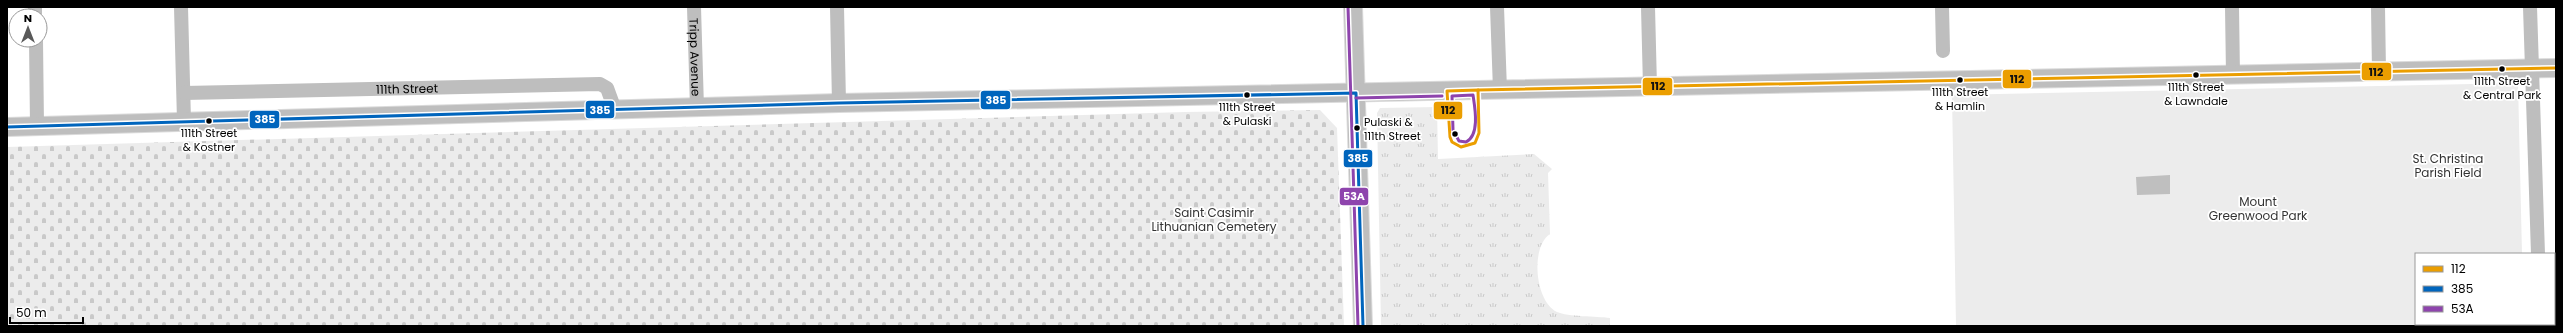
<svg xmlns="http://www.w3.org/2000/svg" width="2563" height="333" font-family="Poppins,sans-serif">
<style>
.grass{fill:url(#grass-tufts)}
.cemetery{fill:url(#cemetery-stones)}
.park{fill:#ececec}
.water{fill:#bfbfbf}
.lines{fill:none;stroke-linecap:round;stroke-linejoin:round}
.major-casing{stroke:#dbdbdb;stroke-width:20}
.minor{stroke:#bebebe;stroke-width:14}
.major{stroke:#bebebe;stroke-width:18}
.bus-1-casing{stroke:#fff;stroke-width:6}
.bus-2-casing{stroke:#fff;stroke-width:6}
.bus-3-casing{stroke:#fff;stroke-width:6}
.bus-1{stroke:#eb9e00;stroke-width:3}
.bus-2{stroke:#0065bd;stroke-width:3}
.bus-3{stroke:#8e44ad;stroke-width:3}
.bus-dot{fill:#000;stroke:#fff;stroke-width:1.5}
.labels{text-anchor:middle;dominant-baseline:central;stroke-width:3.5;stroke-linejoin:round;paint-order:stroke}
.bus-label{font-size:11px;fill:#000;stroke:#fff}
.street-label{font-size:12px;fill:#000;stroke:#fff}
.park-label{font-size:12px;fill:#333;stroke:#fff}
.line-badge{stroke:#fff;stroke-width:1.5}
.badge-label{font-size:11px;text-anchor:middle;font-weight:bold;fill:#fff}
.pale-badge-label{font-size:11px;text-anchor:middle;font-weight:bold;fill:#111}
</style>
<defs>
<pattern id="grass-tufts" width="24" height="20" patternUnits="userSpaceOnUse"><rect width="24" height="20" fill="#ececec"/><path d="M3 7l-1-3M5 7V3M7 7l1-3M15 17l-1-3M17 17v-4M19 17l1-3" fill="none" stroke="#c9c9c9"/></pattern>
<pattern id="cemetery-stones" width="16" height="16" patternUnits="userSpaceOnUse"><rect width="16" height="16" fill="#ececec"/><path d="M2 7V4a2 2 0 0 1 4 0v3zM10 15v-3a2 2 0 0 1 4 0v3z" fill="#c9c9c9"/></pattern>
</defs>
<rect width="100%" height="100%" fill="#fff"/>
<!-- grass -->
<path class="grass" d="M1437,107L1438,159L1534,154L1552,169L1548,173L1550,234C1530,247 1535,302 1557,312C1568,317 1596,316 1610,318V326H1381L1377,113L1380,108Z"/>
<!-- cemetery -->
<polygon class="cemetery" points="1320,110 1337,128 1344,326 7,326 7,147 1185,112"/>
<!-- park -->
<polygon class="park" points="2518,83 2522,254 2416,254 2416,324 2524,324 2524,326 1956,326 1952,95"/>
<!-- water -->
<polygon class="water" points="2170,175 2170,194 2137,195 2136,177"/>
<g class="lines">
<defs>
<g id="major">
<polyline points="1353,7 1363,326"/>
<polyline points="7,127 839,103 2556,68"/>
</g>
</defs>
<!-- major casing -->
<use href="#major" class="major-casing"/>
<!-- minor -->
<g class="minor">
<polyline points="35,7 35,16"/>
<polyline points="181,7 184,121"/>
<path id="s1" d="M694,7L697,108"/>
<polyline points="837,7 839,103"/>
<polyline points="1497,7 1500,90"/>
<polyline points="1648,7 1650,87"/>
<polyline points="1942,7 1943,51"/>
<polyline points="2232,7 2233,75"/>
<polyline points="2378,7 2379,72"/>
<polyline points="2530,7 2538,254"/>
<polyline points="36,40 37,126"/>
<path id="s2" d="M184,93L600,84L607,88L615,110"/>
<polyline points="2540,324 2540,326"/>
</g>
<!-- major -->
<use href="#major" class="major"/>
<defs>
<g id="bus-1">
<polygon points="1478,90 1479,133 1475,143 1461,147 1452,142 1450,137 1447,91"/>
<polyline points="1478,90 2556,68"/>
</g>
<polyline id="bus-2" points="7,127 839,103 1356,93 1363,326"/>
<g id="bus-3">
<polyline points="1348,7 1358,326"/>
<path d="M1473,95C1475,108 1480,135 1466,142L1459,141L1453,130L1452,96Z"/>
<polyline points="1356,98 1442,96"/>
</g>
</defs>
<!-- bus-1 casing -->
<use href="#bus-1" class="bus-1-casing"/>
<!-- bus-2 casing -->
<use href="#bus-2" class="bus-2-casing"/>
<!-- bus-3 casing -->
<use href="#bus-3" class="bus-3-casing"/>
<!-- bus-1 -->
<use href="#bus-1" class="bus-1"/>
<!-- bus-2 -->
<use href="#bus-2" class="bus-2"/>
<!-- bus-3 -->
<use href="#bus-3" class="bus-3"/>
</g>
<!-- markers -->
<g class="bus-dot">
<circle cx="2502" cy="69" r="3.5"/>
<circle cx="2196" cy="75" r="3.5"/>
<circle cx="1960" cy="80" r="3.5"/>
<circle cx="1247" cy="95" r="3.5"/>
<circle cx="209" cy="121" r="3.5"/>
<circle cx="1357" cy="128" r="3.5"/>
<circle cx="1455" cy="134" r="3.5"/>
</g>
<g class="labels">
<!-- bus labels -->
<g class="bus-label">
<text x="2502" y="81">111th Street<tspan x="2502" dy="14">&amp; Central Park</tspan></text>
<text x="2196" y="87">111th Street<tspan x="2196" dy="14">&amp; Lawndale</tspan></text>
<text x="1960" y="92">111th Street<tspan x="1960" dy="14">&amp; Hamlin</tspan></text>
<text x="1247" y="107">111th Street<tspan x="1247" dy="14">&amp; Pulaski</tspan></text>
<text x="1364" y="122" text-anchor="start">Pulaski &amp;<tspan x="1364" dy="14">111th Street</tspan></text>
<text x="209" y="133">111th Street<tspan x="209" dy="14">&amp; Kostner</tspan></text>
</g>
<!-- street labels -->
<g class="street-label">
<text stroke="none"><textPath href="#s1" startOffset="50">Tripp Avenue</textPath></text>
<text stroke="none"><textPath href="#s2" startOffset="223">111th Street</textPath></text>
</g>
<!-- park labels -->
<g class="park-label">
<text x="2448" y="158">St. Christina<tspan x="2448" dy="14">Parish Field</tspan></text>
<text x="2258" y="201">Mount<tspan x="2258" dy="14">Greenwood Park</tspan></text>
<text x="1214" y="212">Saint Casimir<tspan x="1214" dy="14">Lithuanian Cemetery</tspan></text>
</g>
</g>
<g class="line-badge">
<rect x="2361" y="62" width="31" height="19" rx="4" fill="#eb9e00"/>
<rect x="2002" y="69" width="30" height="20" rx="4" fill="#eb9e00"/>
<rect x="1642" y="77" width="31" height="19" rx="4" fill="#eb9e00"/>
<rect x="980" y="90" width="31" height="20" rx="4" fill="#0065bd"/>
<rect x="585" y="100" width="30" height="19" rx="4" fill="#0065bd"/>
<rect x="1433" y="101" width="30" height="19" rx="4" fill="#eb9e00"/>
<rect x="249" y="110" width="31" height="19" rx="4" fill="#0065bd"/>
<rect x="1343" y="149" width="30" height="19" rx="4" fill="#0065bd"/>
<rect x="1339" y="187" width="30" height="19" rx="4" fill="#8e44ad"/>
</g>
<g class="badge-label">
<text x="996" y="104">385</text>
<text x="600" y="114">385</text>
<text x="265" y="123">385</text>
<text x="1358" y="162">385</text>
<text x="1354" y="200">53A</text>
</g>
<g class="pale-badge-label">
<text x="2376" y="76">112</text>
<text x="2017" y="83">112</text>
<text x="1658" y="90">112</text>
<text x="1448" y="114">112</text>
</g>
<!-- border -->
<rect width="2563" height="333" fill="none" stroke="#000000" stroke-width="16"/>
<!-- legend -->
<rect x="2415" y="253" width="140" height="72" fill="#ffffff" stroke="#999999"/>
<rect x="2423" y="266" width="20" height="6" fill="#eb9e00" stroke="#999999"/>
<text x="2451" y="273" font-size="12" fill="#000000">112</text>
<rect x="2423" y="286" width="20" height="6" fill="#0065bd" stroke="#999999"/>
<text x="2451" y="293" font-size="12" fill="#000000">385</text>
<rect x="2423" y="306" width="20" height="6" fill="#8e44ad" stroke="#999999"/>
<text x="2451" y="313" font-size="12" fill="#000000">53A</text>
<!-- north arrow -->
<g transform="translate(28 28)"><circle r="19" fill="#ffffff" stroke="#999999"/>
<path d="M0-3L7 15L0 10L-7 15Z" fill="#595959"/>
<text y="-6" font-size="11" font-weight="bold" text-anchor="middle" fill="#000000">N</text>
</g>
<!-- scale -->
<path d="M10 317v6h73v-6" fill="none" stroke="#000000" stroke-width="2"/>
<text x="16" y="317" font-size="12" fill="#000000" stroke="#ffffff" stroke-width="3" paint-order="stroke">50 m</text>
</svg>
